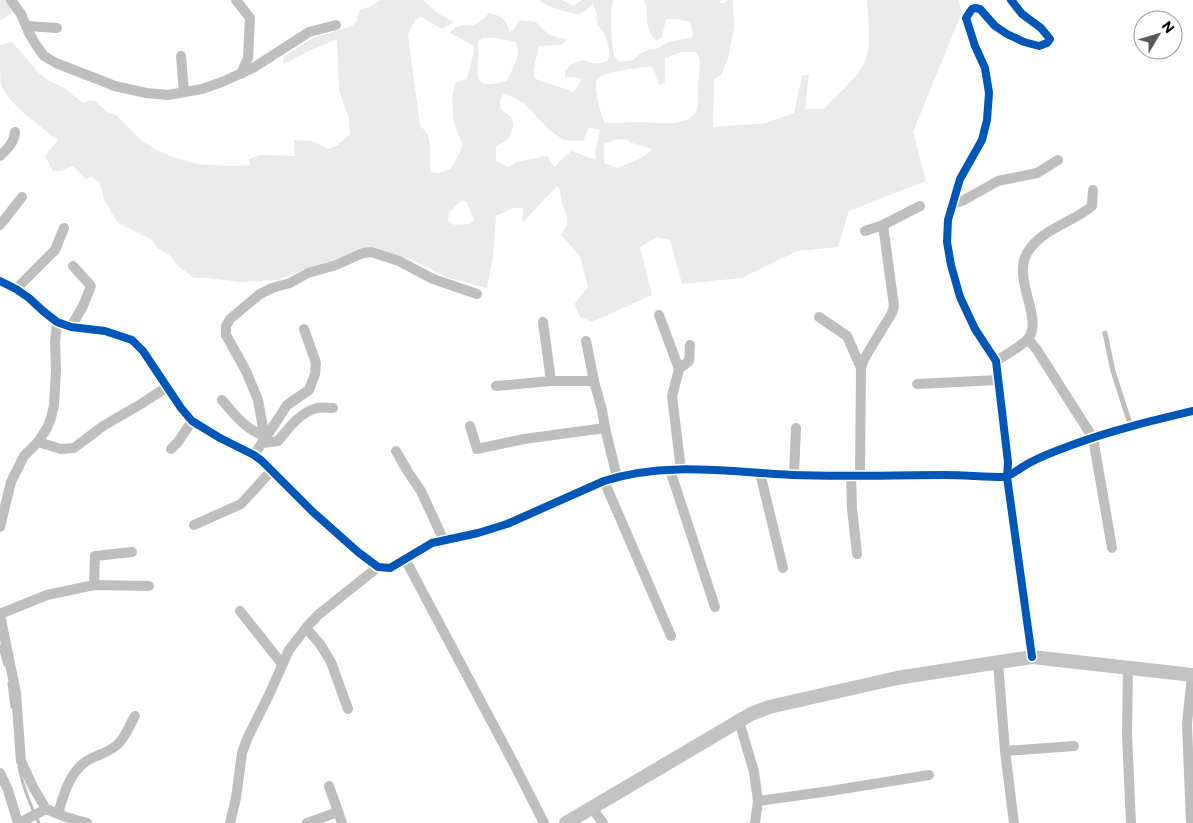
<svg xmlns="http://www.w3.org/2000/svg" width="1193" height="823" font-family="Commissioner,sans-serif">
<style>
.green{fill:#eaeaea;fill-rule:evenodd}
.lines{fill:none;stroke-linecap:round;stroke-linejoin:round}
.stream{stroke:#bcbcbc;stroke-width:3}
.service{stroke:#bebebe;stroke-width:5}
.minor{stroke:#bebebe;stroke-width:10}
.secondary{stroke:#c2c2c2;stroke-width:14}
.cycleway-casing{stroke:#fff;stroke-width:11}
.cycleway{stroke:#0057b8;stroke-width:8}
</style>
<rect width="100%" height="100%" fill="#fff"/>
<!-- green -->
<g class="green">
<polygon points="0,0 6,0 15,10 0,21"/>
<path d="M381,0H423L437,13L454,22L442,29L421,17L415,20L408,35L420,126C436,137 427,157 431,172L439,173L451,169L463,146L454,123L452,98L455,83L467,79L474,51L473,45L450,33L455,27L464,25L472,26L482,20L489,13C502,16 505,18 510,32L515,28L519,20L536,22L548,34L559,38L567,39L561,45L539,46L534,68V78L543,82L557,86L573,92L579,84L581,78L565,77V70L574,63L584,60C592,64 600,65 608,60C611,51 606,31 598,26L596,19L597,14L593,3C589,7 586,12 580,14C573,15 544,6 539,0H562L573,6L582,0H613C610,10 611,45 614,55C614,56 618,61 619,62L633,60L641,53L648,50L656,49L668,42L693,37L691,22L677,19H666L662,37L656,41C651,35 648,29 647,21C646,13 648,9 644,0H720V3H724L727,0H733L734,27L728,59L721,75L714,79L713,127L766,123L794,113L802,76L809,74L805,109H824C835,97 859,76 865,62C872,46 868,17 867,0H958L962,12L913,132L926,181L849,211L838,247L797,251L742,278L682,284L670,240L657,237L640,247L652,295L592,322L580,317L574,304L588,287L580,256L561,235L567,225V216L562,204L560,190L557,186L522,223L523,208H514L496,216L493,257L487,288L449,278L410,259L372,248L362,249L334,260L307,268L278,280L241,282L207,278H194L177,265L172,258L168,254L157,248L152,240L118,223L104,200L102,190L99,182L91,176L86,180L73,166L60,171H53L45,156L58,140C39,125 11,107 1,85C0,79 0,54 0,45L12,42L39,73L48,80L64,88L83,103L90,100L95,101L107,112L116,115L141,140L153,148L170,156L196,164L233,166L250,165L249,159L260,155L295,156L294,140L312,141L329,149L338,145L350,134L349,118L339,91L337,39L311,50L284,64L283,57L313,38L352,26L357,20L360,9L369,7ZM482,38H497L515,42C523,55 512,69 506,81C483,87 475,87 478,61C479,54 478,48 478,41ZM682,52H696C703,60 698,76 698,86C697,94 700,106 695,113C685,127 659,123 644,122C631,122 618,123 605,123C601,115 592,84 598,78C605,71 641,68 652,66L659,85H661L665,83V58ZM504,93L524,103L547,128L563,140L583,141L589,128L600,130L595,152L596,159C586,158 581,153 571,151L554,167L547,156L516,162L508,167L496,161V147L508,139L514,125L511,117L501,109L500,101ZM627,139L632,143L653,149C643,159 629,163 617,168L604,163V144L615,140ZM466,201L474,220L469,224L455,225L448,221L449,212L460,202Z"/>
</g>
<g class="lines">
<!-- stream -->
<g class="stream">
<polyline points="0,646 5,665"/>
<polyline points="9,683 12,707"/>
<path d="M19,767C23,787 30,805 39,823"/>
</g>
<!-- service -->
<polyline class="service" points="1105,333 1113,371 1131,427"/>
<!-- minor -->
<g class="minor">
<polyline points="11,0 21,14 29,33 36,45 44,56 56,63 115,86 146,93 168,95 202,89 222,82 253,68 309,32 336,25"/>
<polyline points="236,0 250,18 248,58 241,74"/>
<polyline points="1011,0 1022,14 1041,28 1050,39 1047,43 1039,46 1024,42 1007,34 995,26 980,9 975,8 972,9 966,18 975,46 985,68 989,93 987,120 982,140 960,179 948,220 947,242 951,265 960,297 975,329 996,361 1008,462 1007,477 1032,657"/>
<polyline points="27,26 57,28"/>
<polyline points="181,56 184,92"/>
<path d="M0,156C8,148 14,143 15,132"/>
<polyline points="953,204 964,200 998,181 1037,173 1058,160"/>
<polyline points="0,225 22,197"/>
<polyline points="865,231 883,225 920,206"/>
<path d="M0,281L16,289L29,298L43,311L57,322L71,327L105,331L132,340L143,351L181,408L192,421L220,438L254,455L262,461L313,512L358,552L378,567L390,568L432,543L478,533L507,524L604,481C665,461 730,472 792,475C843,477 893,475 944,475C964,475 984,477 1004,477C1010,476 1016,471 1021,468C1035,458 1053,452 1069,446C1109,431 1151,421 1193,411"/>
<polyline points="16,289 55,250 64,228"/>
<polyline points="659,315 679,369 672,396 681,470"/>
<polyline points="819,317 847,336 861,368"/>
<polyline points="543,322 551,381"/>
<polyline points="71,327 83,306 91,286 73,266"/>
<polyline points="1028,339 1037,350 1093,438 1112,548"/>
<polyline points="586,341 594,381 602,410 605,428 617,477"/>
<path d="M996,361C1004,356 1023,345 1028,339C1044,318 1012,280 1027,253C1041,229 1072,223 1092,206L1093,190"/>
<polyline points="679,369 689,361 690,345"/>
<polyline points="917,384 998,380"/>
<polyline points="496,386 551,381 594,381"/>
<path d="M222,400C234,414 246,430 263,435"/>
<path d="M333,408C328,408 322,407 317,408C300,412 288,429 278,441L263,443V428L258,400L246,371L226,335V326L230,319L260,294L272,288L290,283L308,273L336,265L363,253L371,252L399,261L433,279L477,294"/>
<polyline points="470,426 477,449 524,439 605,428"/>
<polyline points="38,442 61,449 74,448 103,426 141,404 167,387"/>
<polyline points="171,449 178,442 192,421"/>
<polyline points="396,451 408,472 421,491 444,541"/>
<polyline points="254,455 278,419 287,405 309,390 315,374 316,363 304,329"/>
<polyline points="670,470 715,607"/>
<polyline points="760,473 783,568"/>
<polyline points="794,475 796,428"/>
<polyline points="860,475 861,368 864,359 892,313 894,306 883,225"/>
<polyline points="851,476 852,508 857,554"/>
<polyline points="604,481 671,636"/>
<polyline points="194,525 241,504 272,470"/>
<polyline points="0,527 11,482 24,456 38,442 47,428 51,418 54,405 56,370 55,342 57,322"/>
<polyline points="405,559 513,762 544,823"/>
<polyline points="94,585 95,556 132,552"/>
<polyline points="240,611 282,664"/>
<polyline points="0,614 47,595 94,585 149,586"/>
<polyline points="0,615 16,693 21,761 33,787 46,809 66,817 87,823"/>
<polyline points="306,628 320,644 331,662 348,709"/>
<polyline points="998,662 1005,751 1014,823"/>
<polyline points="1128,668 1127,735 1131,823"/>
<polyline points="739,721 754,772 758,801 755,823"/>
<polyline points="1005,751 1074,746"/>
<polyline points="0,773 8,790 18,823"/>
<polyline points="329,786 342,823"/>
<polyline points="758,801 830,791 929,775"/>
<polyline points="592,808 603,823"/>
<path d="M58,814C63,796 69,774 85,762C95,755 110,753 119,743C126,736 130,724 135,716"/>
<polyline points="18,823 25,820 46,809"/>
<polyline points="230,823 236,798 242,753 247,739 268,697 289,650 306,628 318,615 378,567"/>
<polyline points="307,823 338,812"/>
<polyline points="1191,823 1187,724 1192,675"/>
</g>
<!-- secondary -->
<polyline class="secondary" points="566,823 739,721 751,714 769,707 897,678 1032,657 1193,675"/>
<defs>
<g id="cycleway">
<polyline points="1011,0 1022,14 1041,28 1050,39 1047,43 1039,46 1024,42 1007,34 995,26 980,9 975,8 972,9 966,18 975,46 985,68 989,93 987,120 982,140 960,179 948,220 947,242 951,265 960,297 975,329 996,361 1008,462 1007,477 1032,657"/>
<path d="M0,281L16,289L29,298L43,311L57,322L71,327L105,331L132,340L143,351L181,408L192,421L220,438L254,455L262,461L313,512L358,552L378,567L390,568L432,543L478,533L507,524L604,481C665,461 730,472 792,475C843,477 893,475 944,475C964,475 984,477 1004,477C1010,476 1016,471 1021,468C1035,458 1053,452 1069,446C1109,431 1151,421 1193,411"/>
</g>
</defs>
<!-- cycleway casing -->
<use href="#cycleway" class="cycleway-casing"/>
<!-- cycleway -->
<use href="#cycleway" class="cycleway"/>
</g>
<!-- north arrow -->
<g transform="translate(1158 35) rotate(52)"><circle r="24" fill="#ffffff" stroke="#999999"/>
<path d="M0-4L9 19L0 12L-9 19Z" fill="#595959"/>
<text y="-8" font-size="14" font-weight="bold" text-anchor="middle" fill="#000000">N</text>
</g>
</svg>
